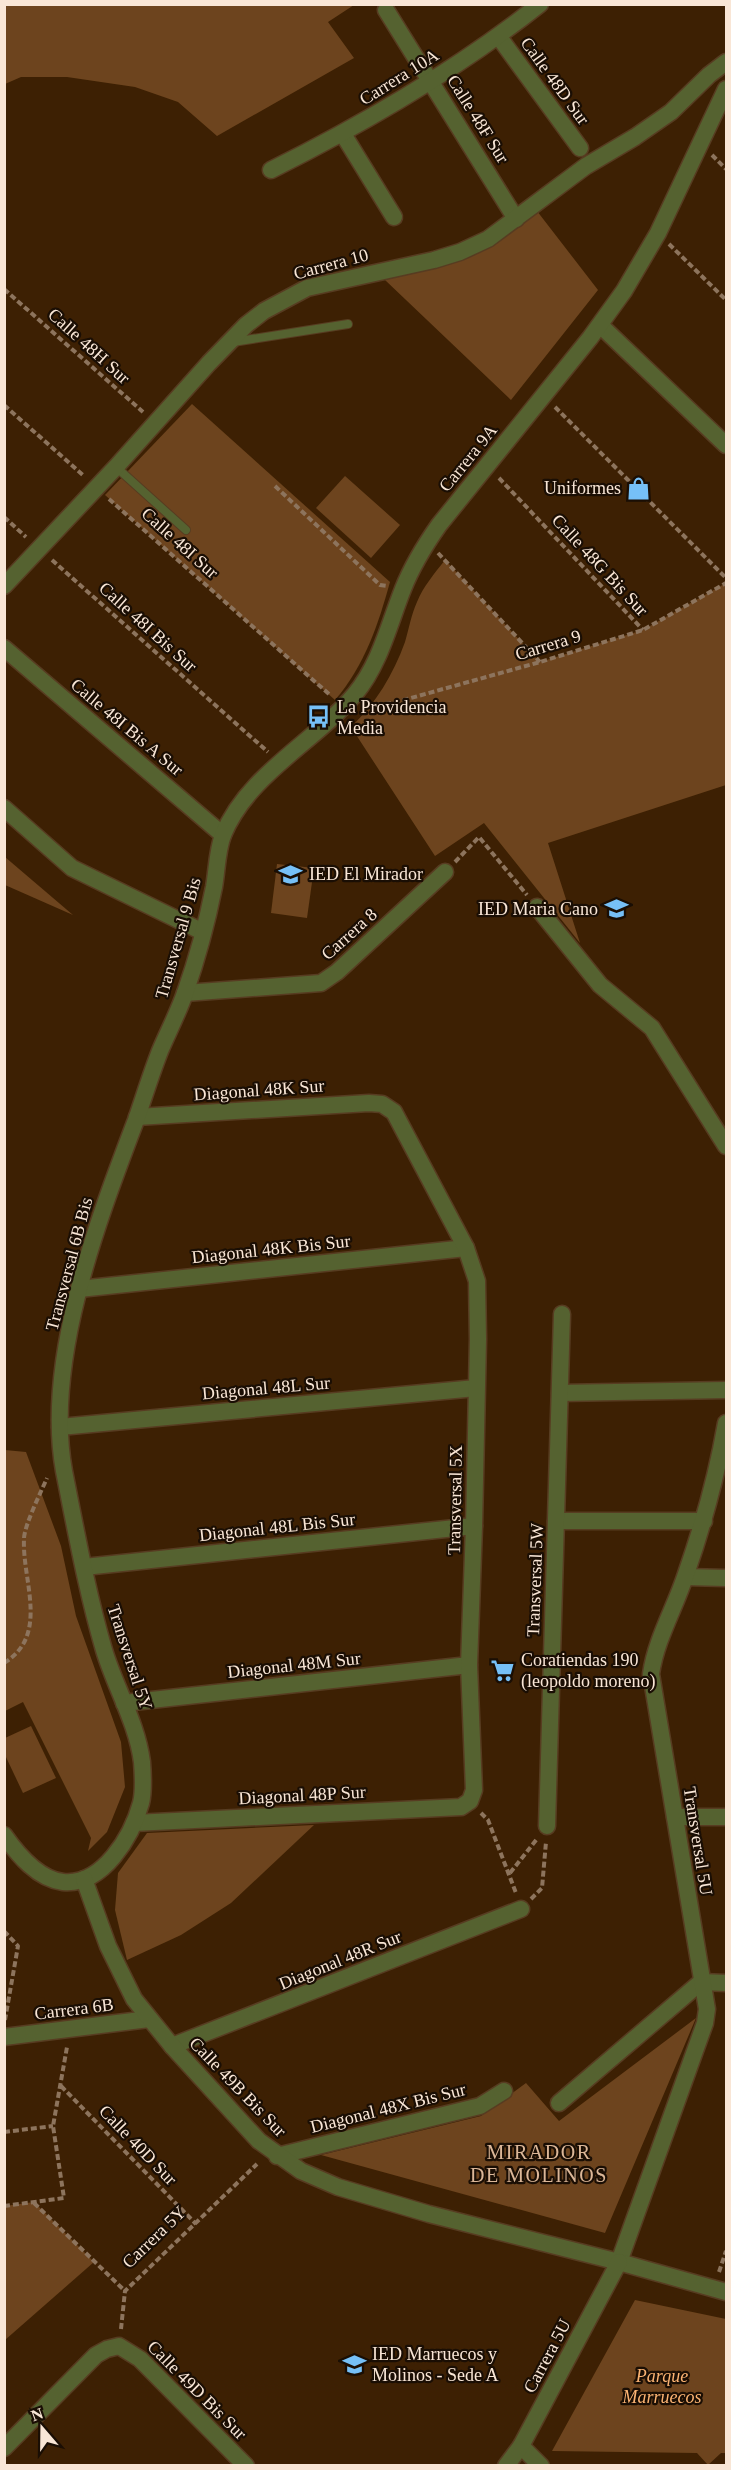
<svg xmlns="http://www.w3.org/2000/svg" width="731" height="2470" font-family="'Times New Roman',serif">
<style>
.green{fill:#6d441e}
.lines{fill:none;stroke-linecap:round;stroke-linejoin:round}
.service-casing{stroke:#573c21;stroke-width:10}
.minor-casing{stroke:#573c21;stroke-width:19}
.tertiary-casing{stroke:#573c21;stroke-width:19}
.path{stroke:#8d745d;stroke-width:4;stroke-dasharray:6 3;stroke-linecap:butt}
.service{stroke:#556230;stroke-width:8}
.minor{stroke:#556230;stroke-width:16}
.tertiary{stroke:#556230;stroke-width:16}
.labels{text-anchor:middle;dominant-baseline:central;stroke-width:4.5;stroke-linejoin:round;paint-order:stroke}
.street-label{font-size:18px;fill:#f9e6d6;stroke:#1a0e04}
.poi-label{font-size:18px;fill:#f9e6d6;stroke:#1a0e04;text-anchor:start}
.park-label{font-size:18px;font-style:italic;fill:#fbb372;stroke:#1a0e04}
.neighbourhood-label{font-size:20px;letter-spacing:1.5px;fill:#dcb798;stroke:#1a0e04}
</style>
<rect width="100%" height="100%" fill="#3d2003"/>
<!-- green -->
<g class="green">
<polygon points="5,4 354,5 328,22 354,58 217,136 178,102 135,87 67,77 21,77 5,84"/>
<polygon points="537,211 598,290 511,400 385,280 443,265"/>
<path d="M192,404L390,582C378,625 365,665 335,700L105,495Z"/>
<polygon points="345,476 400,525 371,558 316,508"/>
<path d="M445,560L540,662L643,630L726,583V785L548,843L580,943L484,823L435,856L351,727C376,703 393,675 405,642C409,629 411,615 417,602C423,587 434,574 445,560Z"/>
<polygon points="4,857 5,857 73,915 5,885"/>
<polygon points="277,864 314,868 307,918 271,913"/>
<polygon points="5,1450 26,1452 61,1546 76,1616 121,1742 125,1787 107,1832 88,1851 91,1838 23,1702 5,1711"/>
<polygon points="31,1726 56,1778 23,1793 5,1755 5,1738"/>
<polygon points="314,1825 231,1903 181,1935 127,1960 115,1910 118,1873 147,1833"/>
<polygon points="696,2018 605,2233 321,2155 481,2116 526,2083 559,2121"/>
<polygon points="34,2202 94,2262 5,2340 5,2206"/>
<polygon points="635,2300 726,2319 726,2453 721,2453 708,2465 697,2453 552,2451"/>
</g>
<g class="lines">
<defs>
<g id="service">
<polyline points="233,342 348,324"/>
<polyline points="116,467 186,530"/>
</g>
<g id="minor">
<polyline points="386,10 516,219"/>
<polyline points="499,37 580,148"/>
<polyline points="343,134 394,217"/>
<path d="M271,170C365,123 457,70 540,4"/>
<polyline points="600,325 726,445"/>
<polyline points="4,586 116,467 209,363 246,325 264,311 307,288 434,260 460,252 488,239 586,166 635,137 671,112 709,75 726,62"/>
<polyline points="4,648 223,835"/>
<polyline points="4,808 72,868 203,932"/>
<polyline points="537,907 600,985 652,1028 726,1146"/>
<polyline points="185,993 321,983 337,972 445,872"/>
<polyline points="79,1289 466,1248"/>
<polyline points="560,1393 726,1390"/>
<polyline points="60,1427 476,1388"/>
<polyline points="556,1521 704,1521"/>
<polyline points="84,1567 474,1526"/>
<polyline points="686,1577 726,1578"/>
<polyline points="124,1703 469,1665"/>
<polyline points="675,1817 726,1817"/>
<polyline points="134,1823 461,1807 470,1801 474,1790 469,1665 474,1526 478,1339 477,1281 466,1248 394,1112 382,1104 369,1103 137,1117"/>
<polyline points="547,1826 562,1314"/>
<polyline points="4,2037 149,2019"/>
<polyline points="172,2046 521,1909"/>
<polyline points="559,2103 701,1982 726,1983"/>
<polyline points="277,2156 480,2106 504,2091"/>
<path d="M619,2262L705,2023L707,2009L651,1674C656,1639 675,1608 686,1574C703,1525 717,1475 726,1423"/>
</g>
<g id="tertiary">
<path d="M4,1835C18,1855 38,1879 63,1882C103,1886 132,1836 141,1803C144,1791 143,1775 142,1762C137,1723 115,1687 104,1650C87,1592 76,1531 64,1471C44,1361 97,1223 136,1120C144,1097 151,1074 160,1051C168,1032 178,1013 185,993C197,959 207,922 214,887C217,870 217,851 223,835C248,774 315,742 355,694C380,664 389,624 403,589C412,566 425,545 439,525L590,338L624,291L658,233L726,89"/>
<polyline points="84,1879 108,1946 134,1999 172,2046 259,2141 301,2171 338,2187 429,2214 619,2262 726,2292"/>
<polyline points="521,2446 541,2466"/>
<polyline points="4,2448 96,2355 107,2349 119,2346 140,2359 246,2466"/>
<polyline points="506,2466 521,2446 619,2262"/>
</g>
</defs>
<!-- service casing -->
<use href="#service" class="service-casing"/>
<!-- minor casing -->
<use href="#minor" class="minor-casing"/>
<!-- tertiary casing -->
<use href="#tertiary" class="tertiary-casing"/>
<!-- path -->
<g class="path">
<polyline points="712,155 726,169"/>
<polyline points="669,244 726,300"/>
<polyline points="4,289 143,412"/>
<polyline points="4,405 84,476"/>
<polyline points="555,407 726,578"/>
<polyline points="499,478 643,630"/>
<polyline points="275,486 380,585 388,586"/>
<polyline points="109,499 330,695"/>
<polyline points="4,517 26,537"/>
<polyline points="438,553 540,662"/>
<polyline points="52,560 268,752"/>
<polyline points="367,705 393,703 540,662 643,630 726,583"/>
<polyline points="455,862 479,837 527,895"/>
<path d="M4,1663C50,1635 22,1581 24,1539C24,1526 41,1492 47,1478"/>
<polyline points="481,1813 488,1820 516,1893"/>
<polyline points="510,1873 537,1839"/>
<polyline points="531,1899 542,1888 546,1842"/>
<polyline points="4,1931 18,1946 5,2020"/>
<polyline points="61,2086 196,2224"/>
<polyline points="4,2132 53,2126"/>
<polyline points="34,2203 125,2291"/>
<polyline points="4,2206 64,2198 53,2126 67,2047"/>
<polyline points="719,2272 726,2251"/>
<polyline points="121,2329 125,2291 257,2164"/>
</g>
<!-- service -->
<use href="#service" class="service"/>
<!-- minor -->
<use href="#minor" class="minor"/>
<!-- tertiary -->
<use href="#tertiary" class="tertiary"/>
</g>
<!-- icons -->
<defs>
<symbol id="shop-bare" viewBox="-9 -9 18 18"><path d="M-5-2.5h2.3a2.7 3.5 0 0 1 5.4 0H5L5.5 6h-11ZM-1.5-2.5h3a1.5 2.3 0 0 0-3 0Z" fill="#76c0f7" stroke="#1a0e04" stroke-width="2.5" paint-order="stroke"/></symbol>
<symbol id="bus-bare" viewBox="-9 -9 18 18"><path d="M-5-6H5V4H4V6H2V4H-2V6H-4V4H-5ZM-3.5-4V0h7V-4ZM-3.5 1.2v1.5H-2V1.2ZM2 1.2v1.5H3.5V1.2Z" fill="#76c0f7" stroke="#1a0e04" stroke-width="2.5" paint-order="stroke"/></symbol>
<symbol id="school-bare" viewBox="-9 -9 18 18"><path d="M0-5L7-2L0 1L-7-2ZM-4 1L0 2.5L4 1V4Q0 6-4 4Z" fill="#76c0f7" stroke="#1a0e04" stroke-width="2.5" paint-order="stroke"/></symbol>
<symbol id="supermarket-bare" viewBox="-9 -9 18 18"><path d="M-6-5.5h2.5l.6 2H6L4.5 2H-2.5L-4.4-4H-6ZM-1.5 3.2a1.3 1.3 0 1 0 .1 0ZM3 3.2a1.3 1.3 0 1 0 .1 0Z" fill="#76c0f7" stroke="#1a0e04" stroke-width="2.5" paint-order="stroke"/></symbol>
</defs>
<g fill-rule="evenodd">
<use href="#shop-bare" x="622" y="472" width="33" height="33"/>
<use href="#bus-bare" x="302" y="700" width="33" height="33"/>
<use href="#school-bare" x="274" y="858" width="33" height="33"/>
<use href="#school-bare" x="600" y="892" width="33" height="33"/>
<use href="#supermarket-bare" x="486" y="1654" width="33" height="33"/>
<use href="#school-bare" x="338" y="2348" width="33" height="33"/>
</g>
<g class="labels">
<!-- street labels -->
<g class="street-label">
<text transform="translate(399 77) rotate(-32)">Carrera 10A</text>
<text transform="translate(555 81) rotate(54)">Calle 48D Sur</text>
<text transform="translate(478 119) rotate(58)">Calle 48F Sur</text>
<text transform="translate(331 264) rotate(-15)">Carrera 10</text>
<text transform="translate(89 346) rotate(42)">Calle 48H Sur</text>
<text transform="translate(468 458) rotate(-51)">Carrera 9A</text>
<text transform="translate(180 543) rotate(42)">Calle 48I Sur</text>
<text transform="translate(600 565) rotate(47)">Calle 48G Bis Sur</text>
<text transform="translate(148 627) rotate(42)">Calle 48I Bis Sur</text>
<text transform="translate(548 645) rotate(-17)">Carrera 9</text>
<text transform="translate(127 727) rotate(40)">Calle 48I Bis A Sur</text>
<text transform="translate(349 934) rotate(-42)">Carrera 8</text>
<text transform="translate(178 938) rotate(-74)">Transversal 9 Bis</text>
<text transform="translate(259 1090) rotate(-4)">Diagonal 48K Sur</text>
<text transform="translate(271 1249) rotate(-6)">Diagonal 48K Bis Sur</text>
<text transform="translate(69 1264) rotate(-75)">Transversal 6B Bis</text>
<text transform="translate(266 1388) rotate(-5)">Diagonal 48L Sur</text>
<text transform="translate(455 1500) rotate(-89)">Transversal 5X</text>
<text transform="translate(277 1527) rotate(-6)">Diagonal 48L Bis Sur</text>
<text transform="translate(535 1580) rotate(-88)">Transversal 5W</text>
<text transform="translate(130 1657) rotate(72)">Transversal 5Y</text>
<text transform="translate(294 1665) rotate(-6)">Diagonal 48M Sur</text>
<text transform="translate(302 1795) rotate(-3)">Diagonal 48P Sur</text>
<text transform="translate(698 1841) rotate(81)">Transversal 5U</text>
<text transform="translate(340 1960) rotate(-22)">Diagonal 48R Sur</text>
<text transform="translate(74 2009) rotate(-7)">Carrera 6B</text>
<text transform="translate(238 2087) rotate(46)">Calle 49B Bis Sur</text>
<text transform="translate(388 2108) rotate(-14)">Diagonal 48X Bis Sur</text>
<text transform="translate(138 2145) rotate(46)">Calle 40D Sur</text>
<text transform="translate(154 2237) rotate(-44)">Carrera 5Y</text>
<text transform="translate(547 2356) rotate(-62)">Carrera 5U</text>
<text transform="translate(197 2390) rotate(45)">Calle 49D Bis Sur</text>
</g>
<!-- poi labels -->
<g class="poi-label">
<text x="621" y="488" text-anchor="end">Uniformes</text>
<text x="337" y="707">La Providencia<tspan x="337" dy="21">Media</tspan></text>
<text x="309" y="874">IED El Mirador</text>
<text x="598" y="909" text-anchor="end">IED Maria Cano</text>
<text x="521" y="1660">Coratiendas 190<tspan x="521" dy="21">(leopoldo moreno)</tspan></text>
<text x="372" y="2354">IED Marruecos y<tspan x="372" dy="21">Molinos - Sede A</tspan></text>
</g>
<!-- park labels -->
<g class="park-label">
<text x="662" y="2376">Parque<tspan x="662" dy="21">Marruecos</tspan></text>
</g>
<!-- neighbourhood labels -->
<g class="neighbourhood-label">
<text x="539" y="2152">MIRADOR<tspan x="539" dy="23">DE MOLINOS</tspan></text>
</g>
</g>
<!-- border -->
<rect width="731" height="2470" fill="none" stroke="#f9e6d6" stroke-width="12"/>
<!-- north arrow -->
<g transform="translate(42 2428) rotate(340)" stroke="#1a0e04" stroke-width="4.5" paint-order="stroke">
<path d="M0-4.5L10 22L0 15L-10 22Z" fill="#f9e6d6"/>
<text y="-9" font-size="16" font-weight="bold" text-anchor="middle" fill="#f9e6d6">N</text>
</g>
</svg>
